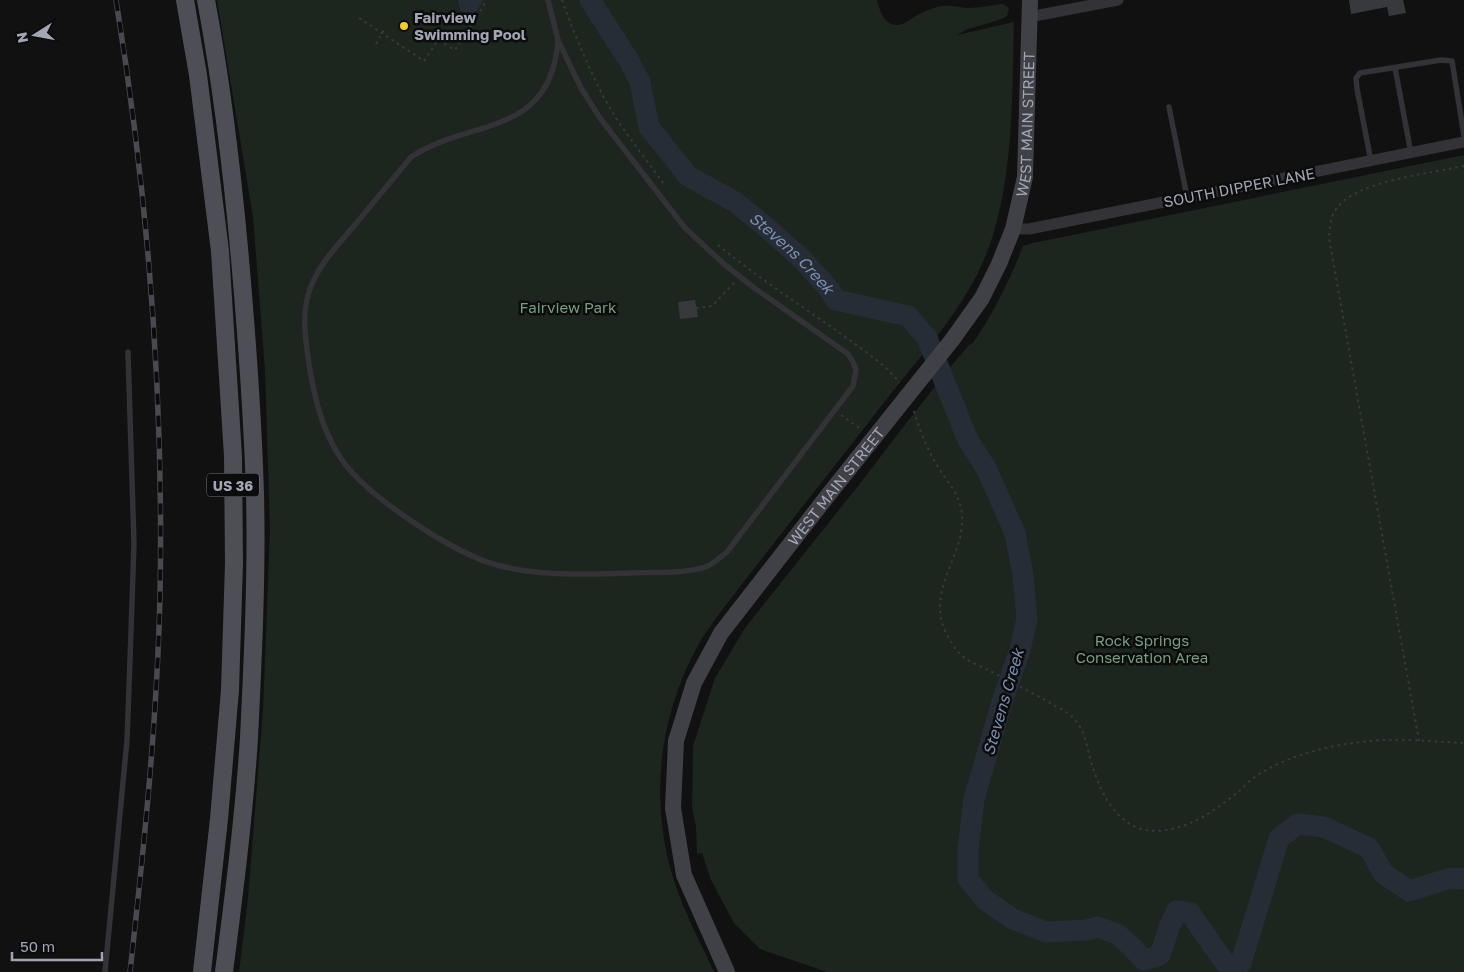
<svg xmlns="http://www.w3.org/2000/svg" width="1464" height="972" font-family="'Golos Text',sans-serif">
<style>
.green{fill:#1d251f}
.water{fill:#272d36}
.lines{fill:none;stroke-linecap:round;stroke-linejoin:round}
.river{stroke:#272d36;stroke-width:21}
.building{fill:#38393d}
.path{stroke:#38393e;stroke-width:2;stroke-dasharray:2.5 4;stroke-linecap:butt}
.lane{stroke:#323237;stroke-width:5.5}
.street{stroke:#323237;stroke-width:11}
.secondary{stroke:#404047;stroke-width:16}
.primary{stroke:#4e4e56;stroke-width:18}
.rail-casing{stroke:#494950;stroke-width:5.5}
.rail{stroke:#0c0c0d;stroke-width:4;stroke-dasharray:11;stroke-linecap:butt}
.poi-dot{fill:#f2cc29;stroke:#0c0c0d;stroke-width:2}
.labels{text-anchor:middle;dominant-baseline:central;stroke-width:5;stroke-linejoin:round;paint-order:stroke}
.shield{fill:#0c0c0d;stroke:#757781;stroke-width:1}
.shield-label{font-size:14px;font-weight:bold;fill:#a2a5b3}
.poi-label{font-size:15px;font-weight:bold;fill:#a2a5b3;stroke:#0c0c0d;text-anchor:start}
.street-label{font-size:15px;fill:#a2a5b3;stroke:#0c0c0d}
.park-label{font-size:15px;fill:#789e80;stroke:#0c0c0d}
.water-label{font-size:16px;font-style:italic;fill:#788daf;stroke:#0c0c0d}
</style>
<rect width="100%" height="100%" fill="#111112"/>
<!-- green -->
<g class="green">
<path d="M217,0H877C879,10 885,26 898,25C906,24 912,18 919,14C924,11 931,9 937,7C948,4 957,7 968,8C979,8 992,5 1003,4L1009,8L1007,16C991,25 971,25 957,35L1014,22C1012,93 1014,166 993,235C974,299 926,349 886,400C831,471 774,542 719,614C711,626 702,637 696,649C661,715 651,790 669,863C678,901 698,937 714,972H239L248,898L263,710L270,530L265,370L253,217Z"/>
<path d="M1464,155V972H827L760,949L734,923L711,880L702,853L697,854L696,827L692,807L693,746L715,678L745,628L865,477L897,435L952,365L969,345L973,343C994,312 1010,280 1023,246L1033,243Z"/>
</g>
<!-- water -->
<polygon class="water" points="458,0 483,0 477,11 469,15 460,10"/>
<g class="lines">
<!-- river -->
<path class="river" id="s1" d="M590,0L628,59L640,82L649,127L688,176L735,202L765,226L803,260L828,288L836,300L908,316L927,338L968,440L986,468L1015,533L1023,575L1027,618L1020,650L1002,702L974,799L968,850V879L985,900L1013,919L1046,932L1087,930L1098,927L1117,934L1131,946L1144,960L1160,955L1170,925L1177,911L1190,913L1228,967L1241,963L1279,838L1298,824L1324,827L1369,848L1383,873L1409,891L1451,878L1464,879"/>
</g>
<!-- building -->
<g class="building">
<polygon points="1349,0 1403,0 1406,13 1389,16 1387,7 1351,14"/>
<polygon points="695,300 698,317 680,319 678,302"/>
</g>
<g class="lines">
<!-- path -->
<g class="path">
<path d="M562,0C573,31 586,62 601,92C618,125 642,154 664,184"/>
<polyline points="359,18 424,61 438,40 455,50 483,7 486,0"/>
<polyline points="376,44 385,28"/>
<path d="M718,245C756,276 797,303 837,331C854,344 889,366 899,383"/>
<polyline points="696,308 712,306 734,283"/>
<path d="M914,411C919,429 927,448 936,464C946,481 960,493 962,514C966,557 923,590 948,637C951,642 956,651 961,655C969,662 982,667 992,672C1011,682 1031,692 1050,703C1058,708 1069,712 1075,720C1086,732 1087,749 1092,765C1103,800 1123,837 1166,830C1194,826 1217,809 1239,791C1245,786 1251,779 1259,774C1295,752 1343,742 1385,740C1411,739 1438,742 1464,743"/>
<polyline points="841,415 862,430"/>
<path d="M1419,741L1329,238C1330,227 1330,217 1337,208C1356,181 1432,173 1464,166"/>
</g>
<!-- lane -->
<g class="lane">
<path d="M548,0L558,40L581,88L600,118L685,228L724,264L753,287L848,354L853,362L856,370L853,386L727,552C721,557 715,562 708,566C688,574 654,572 631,573C587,574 540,577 497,565C454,554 367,496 342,460C321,430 313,392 308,357C305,336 302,313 309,292C317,266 337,246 354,226C373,203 392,180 411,157C470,118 551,138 558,40"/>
<polyline points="1395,68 1411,153"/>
<polyline points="1169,107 1187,197"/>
<polyline points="1371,161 1357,89 1356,78 1360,73 1441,60 1452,61 1464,136"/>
<polyline points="105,972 127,740 130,660 134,544 128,352"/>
</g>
<!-- street -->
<g class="street">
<polyline points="1029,17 1118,0"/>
<polyline points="1013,229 1029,229 1464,142"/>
</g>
<!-- secondary -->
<path class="secondary" id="s2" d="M727,972L684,875L673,808L676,741L694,683L721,633L829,494L952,340L982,298L999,264L1013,229L1025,177L1030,0"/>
<!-- primary -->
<g class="primary">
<polyline points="185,0 198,75 220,251 233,456 234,563 230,690 219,819 202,972"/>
<path d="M206,0C225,101 236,204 244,307C249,369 253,430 255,493C257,574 253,656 249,738C244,816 234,894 224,972"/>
</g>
<defs>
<path id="rail" d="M116,0C148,197 164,396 160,596C157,722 144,847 130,972"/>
</defs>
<!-- rail casing -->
<use href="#rail" class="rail-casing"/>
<!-- rail -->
<use href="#rail" class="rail"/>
</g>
<!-- markers -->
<circle class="poi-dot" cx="404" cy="26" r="5"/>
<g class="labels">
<!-- shield labels -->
<rect class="shield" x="207" y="473.5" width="52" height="23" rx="4"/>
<g class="shield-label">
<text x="233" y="485">US 36</text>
</g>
<!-- poi labels -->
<g class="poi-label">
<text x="414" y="17">Fairview<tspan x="414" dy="17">Swimming Pool</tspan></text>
</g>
<!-- street labels -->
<g class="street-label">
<text stroke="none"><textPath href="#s2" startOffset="965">WEST MAIN STREET</textPath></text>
<text transform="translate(1239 187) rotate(-11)">SOUTH DIPPER LANE</text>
<text stroke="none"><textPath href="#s2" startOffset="545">WEST MAIN STREET</textPath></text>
</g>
<!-- park labels -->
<g class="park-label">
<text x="568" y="307">Fairview Park</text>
<text x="1142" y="640">Rock Springs<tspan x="1142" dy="17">Conservation Area</tspan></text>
</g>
<!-- water labels -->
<g class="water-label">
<text stroke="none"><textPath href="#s1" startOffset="335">Stevens Creek</textPath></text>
<text transform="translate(1003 702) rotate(-74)">Stevens Creek</text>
</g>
</g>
<!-- north arrow -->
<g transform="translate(35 35) rotate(259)" stroke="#0c0c0d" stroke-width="4" paint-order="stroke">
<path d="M0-4L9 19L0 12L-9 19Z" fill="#a2a5b3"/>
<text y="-8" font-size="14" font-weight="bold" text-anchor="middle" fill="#a2a5b3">N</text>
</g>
<!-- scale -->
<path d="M12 952v8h90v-8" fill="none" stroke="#a2a5b3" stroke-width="2.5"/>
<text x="20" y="952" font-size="15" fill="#a2a5b3" stroke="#0c0c0d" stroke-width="4" paint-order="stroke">50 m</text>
</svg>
